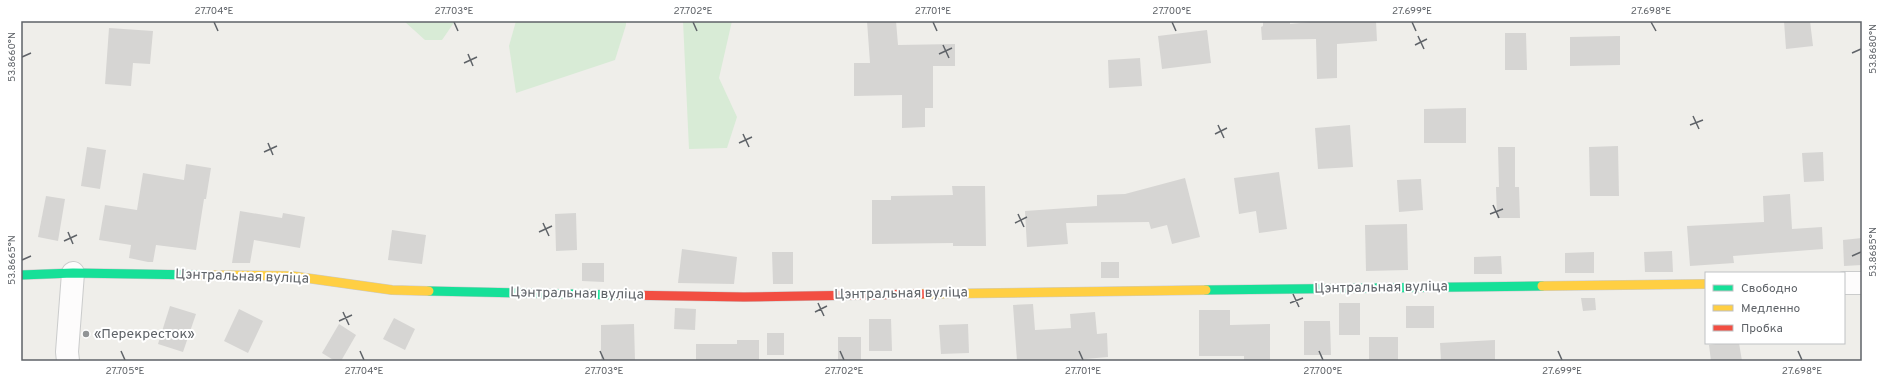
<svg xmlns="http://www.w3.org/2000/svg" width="1883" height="382" font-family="Overpass,sans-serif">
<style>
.green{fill:#d8ebd6}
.building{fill:#d6d5d3}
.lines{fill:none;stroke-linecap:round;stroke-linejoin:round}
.street-casing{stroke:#cbcccc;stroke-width:24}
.fast-casing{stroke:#cacacb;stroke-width:10}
.slow-casing{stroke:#cacacb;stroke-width:10}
.jam-casing{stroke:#cacacb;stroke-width:10}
.street{stroke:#fdfcfc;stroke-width:22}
.fast{stroke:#16e098;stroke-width:9}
.slow{stroke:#ffcf43;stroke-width:9}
.jam{stroke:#f24e42;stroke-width:9}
.ticks{fill:none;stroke:#5f6368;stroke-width:1.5}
.poi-dot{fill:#919496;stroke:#fff;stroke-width:1.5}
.labels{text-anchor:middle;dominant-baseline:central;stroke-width:4;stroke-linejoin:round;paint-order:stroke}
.street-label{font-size:14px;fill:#5f6368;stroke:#fff}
.poi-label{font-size:14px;fill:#5f6368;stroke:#fff;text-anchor:start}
.neatline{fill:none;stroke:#5f6368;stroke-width:1.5}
.ticks-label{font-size:10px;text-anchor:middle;fill:#5f6368}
</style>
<rect width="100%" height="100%" fill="#efeeea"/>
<!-- green -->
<g class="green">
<polygon points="404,21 455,21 442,40 425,40"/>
<polygon points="516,21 626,21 626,25 615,60 516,93 509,46"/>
<polygon points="683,21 732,21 719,78 737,117 727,148 689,149"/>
</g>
<!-- building -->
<g class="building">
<polygon points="867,21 896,21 898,45 955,44 955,66 933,66 933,108 925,108 925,127 902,128 902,95 854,96 854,63 870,63"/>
<polygon points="1321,21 1376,21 1377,41 1337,44 1337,78 1317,79 1316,39 1262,40 1261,27 1263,26 1263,22 1290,22 1290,24"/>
<polygon points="1784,21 1810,21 1813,46 1786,49"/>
<polygon points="109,28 153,31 150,64 133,63 131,86 105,84"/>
<polygon points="1207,30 1211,63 1162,69 1158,36"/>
<polygon points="1505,33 1526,33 1527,70 1505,70"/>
<polygon points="1620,36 1620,65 1570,66 1570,37"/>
<polygon points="1140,58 1142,86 1109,88 1108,60"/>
<polygon points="1466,108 1466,143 1424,143 1424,109"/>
<polygon points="1350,125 1353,167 1318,169 1315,128"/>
<polygon points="1618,146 1619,196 1590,196 1589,147"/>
<polygon points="87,147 106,150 100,189 81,186"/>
<polygon points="1498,147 1515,147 1515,187 1519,187 1520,218 1497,218 1496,187 1499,187"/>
<polygon points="1823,152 1824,181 1804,182 1802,153"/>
<polygon points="186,164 211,168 206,199 204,199 196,250 156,245 153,262 148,262 129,258 131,245 99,240 105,205 137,210 143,173 184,180"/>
<polygon points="1279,172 1287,229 1259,233 1256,211 1239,214 1234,178"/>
<polygon points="1185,178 1200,237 1172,244 1167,225 1151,229 1149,222 1066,223 1068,244 1027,247 1025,211 1097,206 1097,195 1125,194"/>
<polygon points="1421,179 1423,210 1399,212 1397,180"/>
<polygon points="952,186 985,186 986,246 953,246 953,243 872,244 872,200 891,200 891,196 953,195"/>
<polygon points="1790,194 1792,229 1822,227 1823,249 1733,256 1734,263 1690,266 1687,226 1764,222 1763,196"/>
<polygon points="46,196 65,199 58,241 38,237"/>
<polygon points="240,211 282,218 283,213 305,217 300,248 254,240 250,263 232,263"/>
<polygon points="576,213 577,250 556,251 555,214"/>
<polygon points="1407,224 1408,270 1366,271 1365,225"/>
<polygon points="392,230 426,235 422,264 388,260"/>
<polygon points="1862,238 1862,265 1844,266 1843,240"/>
<polygon points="682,249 737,257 734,284 678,283"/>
<polygon points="1672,251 1673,272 1645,272 1644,252"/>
<polygon points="772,252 793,252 793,284 773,284"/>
<polygon points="1594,252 1594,273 1565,273 1565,253"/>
<polygon points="1501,256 1502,274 1474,274 1474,257"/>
<rect x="1101" y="262" width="18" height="16"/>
<polygon points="582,263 604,263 604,282 582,281"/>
<polygon points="1581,298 1595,298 1596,310 1583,311"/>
<rect x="1339" y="303" width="21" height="32"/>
<polygon points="1033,304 1035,330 1071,328 1070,314 1095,312 1097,334 1107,333 1108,357 1074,360 1074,361 1017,361 1013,305"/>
<polygon points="170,306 196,314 183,352 158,344"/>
<rect x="1406" y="306" width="28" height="22"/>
<polygon points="675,308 696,309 695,330 674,329"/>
<polygon points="239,309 263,321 248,353 224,341"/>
<polygon points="1199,310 1230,310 1230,325 1270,324 1270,361 1244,361 1244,356 1199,356"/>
<polygon points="394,318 415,329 405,350 383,339"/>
<polygon points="869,319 891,319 892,351 869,351"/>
<polygon points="1304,321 1330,321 1331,355 1304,355"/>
<polygon points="339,324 356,335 341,361 335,361 322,353"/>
<polygon points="634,324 635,361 601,361 601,325"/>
<polygon points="968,324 969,353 941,354 939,325"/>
<rect x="767" y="333" width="17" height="22"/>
<rect x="838" y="337" width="23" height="24"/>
<rect x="1369" y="337" width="29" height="24"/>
<polygon points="737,340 759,340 759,361 696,361 696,344 737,344"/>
<polygon points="1495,340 1495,361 1441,361 1440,343"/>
<polygon points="1722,343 1739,343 1742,361 1711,361 1709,345"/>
</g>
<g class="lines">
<defs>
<g id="street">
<polyline points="1844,283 1862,283"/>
<polyline points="68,361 67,352 73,273"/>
</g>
<g id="fast">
<polyline points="21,275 73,273 199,275"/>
<polyline points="1206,290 1542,286"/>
<polyline points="429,291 620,295"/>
</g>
<g id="slow">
<polyline points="199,275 292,276 392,290 429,291"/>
<polyline points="1542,286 1706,284"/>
<polyline points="922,294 1206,290"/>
</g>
<polyline id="jam" points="620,295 744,297 922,294"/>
</defs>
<!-- street casing -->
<use href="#street" class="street-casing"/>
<!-- fast casing -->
<use href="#fast" class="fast-casing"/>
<!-- slow casing -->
<use href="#slow" class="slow-casing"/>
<!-- jam casing -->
<use href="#jam" class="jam-casing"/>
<!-- street -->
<use href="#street" class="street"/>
<!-- fast -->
<use href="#fast" class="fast"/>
<!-- slow -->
<use href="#slow" class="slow"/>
<!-- jam -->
<use href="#jam" class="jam"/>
</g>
<!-- ticks -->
<path class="ticks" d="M214,22L218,31M454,22L458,31M693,22L697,31M933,22L937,31M1172,22L1176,31M1412,22L1416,31M1651,22L1656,31M1418,36L1424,49M943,45L949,58M1415,45L1427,39M1852,53L1861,49M468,54L473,66M939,54L952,48M22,57L31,53M464,63L477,57M1693,116L1699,129M1218,125L1224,138M1690,125L1703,120M743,134L749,147M1215,134L1227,128M268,143L273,155M739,143L752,137M264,152L277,146M1493,205L1499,218M1018,214L1024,227M1490,214L1503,209M543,223L549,236M1015,223L1027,217M68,232L73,244M539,232L552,226M64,241L77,235M1852,256L1861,252M22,260L31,256M1293,294L1299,307M818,303L824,316M1290,303L1303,298M343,312L349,325M815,312L827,306M339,321L352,315M121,351L125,360M360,351L364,360M600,351L604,360M840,351L844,360M1079,351L1083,360M1319,351L1323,360M1558,351L1562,360M1798,351L1802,360"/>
<!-- markers -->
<circle class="poi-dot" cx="86" cy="334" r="4"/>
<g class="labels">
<!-- street labels -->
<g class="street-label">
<text transform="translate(242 277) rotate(2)">Цэнтральная вуліца</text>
<text transform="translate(1381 288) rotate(-1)">Цэнтральная вуліца</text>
<text transform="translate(577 294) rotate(1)">Цэнтральная вуліца</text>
<text transform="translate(901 294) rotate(-1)">Цэнтральная вуліца</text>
</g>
<!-- poi labels -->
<g class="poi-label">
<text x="94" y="334">«Перекресток»</text>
</g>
</g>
<!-- border -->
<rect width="1883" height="382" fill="none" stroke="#ffffff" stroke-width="44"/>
<!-- legend -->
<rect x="1705" y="272" width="140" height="72" fill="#ffffff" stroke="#bfc1c3"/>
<rect x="1713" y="285" width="20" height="6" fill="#16e098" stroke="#bfc1c3"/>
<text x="1741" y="292" font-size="12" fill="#5f6368">Свободно</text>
<rect x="1713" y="305" width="20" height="6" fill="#ffcf43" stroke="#bfc1c3"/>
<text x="1741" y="312" font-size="12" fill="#5f6368">Медленно</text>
<rect x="1713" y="325" width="20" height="6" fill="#f24e42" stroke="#bfc1c3"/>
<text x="1741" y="332" font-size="12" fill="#5f6368">Пробка</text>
<rect x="22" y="22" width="1839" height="338" class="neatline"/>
<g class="ticks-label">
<text x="214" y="14">27.704°E</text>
<text x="454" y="14">27.703°E</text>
<text x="693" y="14">27.702°E</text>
<text x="933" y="14">27.701°E</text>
<text x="1172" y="14">27.700°E</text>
<text x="1412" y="14">27.699°E</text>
<text x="1651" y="14">27.698°E</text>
<text transform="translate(1872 49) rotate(-90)" y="4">53.8680°N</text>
<text transform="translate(11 57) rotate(-90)" y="4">53.8660°N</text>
<text transform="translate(1872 252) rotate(-90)" y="4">53.8685°N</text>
<text transform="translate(11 260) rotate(-90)" y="4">53.8665°N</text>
<text x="125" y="374">27.705°E</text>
<text x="364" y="374">27.704°E</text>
<text x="604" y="374">27.703°E</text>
<text x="844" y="374">27.702°E</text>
<text x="1083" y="374">27.701°E</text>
<text x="1323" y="374">27.700°E</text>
<text x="1562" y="374">27.699°E</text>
<text x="1802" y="374">27.698°E</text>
</g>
</svg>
